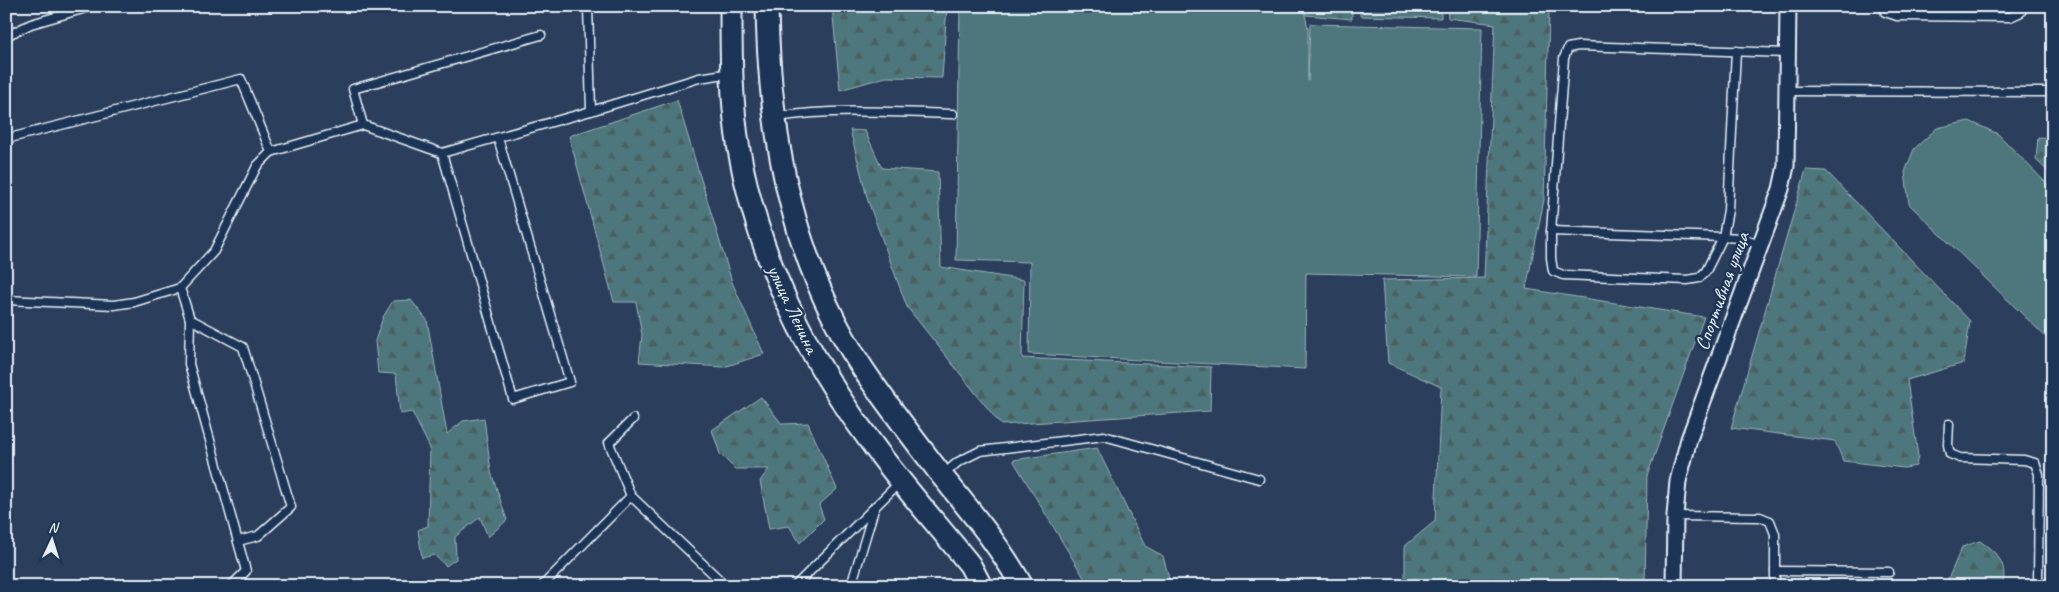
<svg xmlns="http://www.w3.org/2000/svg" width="2059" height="592" font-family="Caveat,sans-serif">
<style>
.green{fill:#4e777b;stroke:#9bb4ba}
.forest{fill:url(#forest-firs);stroke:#9bb4ba}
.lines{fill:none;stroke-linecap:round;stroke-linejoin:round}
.lane-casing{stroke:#e8f1f8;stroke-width:11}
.street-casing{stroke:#e8f1f8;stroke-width:19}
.secondary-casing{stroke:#e8f1f8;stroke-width:25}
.lane{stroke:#1d3557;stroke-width:8}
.street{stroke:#1d3557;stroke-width:15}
.secondary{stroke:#1d3557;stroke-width:21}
.labels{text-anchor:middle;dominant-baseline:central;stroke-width:5;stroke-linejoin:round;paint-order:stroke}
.street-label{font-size:20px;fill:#e8f1f8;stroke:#1d3557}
</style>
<defs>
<pattern id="forest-firs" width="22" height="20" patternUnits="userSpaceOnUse" patternTransform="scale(1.25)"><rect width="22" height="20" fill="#4e777b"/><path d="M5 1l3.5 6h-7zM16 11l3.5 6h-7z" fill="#4a6062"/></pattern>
</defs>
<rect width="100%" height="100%" fill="#2b3e5c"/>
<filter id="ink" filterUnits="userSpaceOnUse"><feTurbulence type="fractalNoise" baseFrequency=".02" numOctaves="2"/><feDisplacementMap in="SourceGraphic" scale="10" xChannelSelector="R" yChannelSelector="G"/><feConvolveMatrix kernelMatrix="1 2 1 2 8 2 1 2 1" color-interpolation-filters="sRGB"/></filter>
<g filter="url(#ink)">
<!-- green -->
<g class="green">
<polygon points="960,6 1303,6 1308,28 1308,81 1310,24 1482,28 1476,277 1306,273 1305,369 1029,354 1030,262 956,260"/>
<polygon points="1360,6 1441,6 1441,18 1360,16"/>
<polygon points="1969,121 1998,134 2053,190 2053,344 1909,204 1905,172 1914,149 1937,128"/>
</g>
<!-- forest -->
<g class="forest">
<polygon points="832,6 947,6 942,78 886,77 840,90"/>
<polygon points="1305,6 1352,6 1352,19 1306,15"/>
<polygon points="1447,6 1557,6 1549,12 1544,200 1526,289 1704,317 1647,476 1645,586 1405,586 1405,546 1435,521 1441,387 1388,363 1382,280 1484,278 1495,24 1448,18"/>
<polygon points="677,100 732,282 764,354 724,367 639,362 642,335 636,302 614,302 569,136"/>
<polygon points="850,130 865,131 882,168 938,172 941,267 1024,280 1022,358 1211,367 1210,411 1001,425 907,307 868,201"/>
<polygon points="2038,137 2053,138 2053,176 2036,160"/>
<polygon points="1806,170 1826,171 1970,321 1964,363 1907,380 1918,456 1916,466 1904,468 1843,461 1835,441 1731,428"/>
<polygon points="411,300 427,320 447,434 463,421 484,418 491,472 507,520 488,537 480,517 455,537 456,559 446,566 434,555 422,558 418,530 428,526 430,448 412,412 400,414 396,374 378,373 375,341 383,317 393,301"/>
<polygon points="761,397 782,424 808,423 837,489 819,505 824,519 800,543 789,526 769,529 760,481 769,469 735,469 720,454 712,430"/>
<polygon points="1097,448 1145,546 1163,556 1171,586 1089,586 1013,460"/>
<path d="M1980,541C1998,554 2007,562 2003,586H1945L1962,547Z"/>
<polygon points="1782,579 1830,581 1830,586 1782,586"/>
</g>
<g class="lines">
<defs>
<g id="lane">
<polyline points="588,6 591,111"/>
<polyline points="1884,6 1885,12 1897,16 2010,17 2021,12 2023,6"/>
<polyline points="6,36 31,24 93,6"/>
<polyline points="1786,91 2053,92"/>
<path d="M777,117C834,108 895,112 953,114"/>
<polyline points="363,125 353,89 541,35"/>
<polyline points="6,139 241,79 271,152 363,125 442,153 591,111 699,78 731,73"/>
<polyline points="442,153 513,399 570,382 498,138"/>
<polyline points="1551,231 1723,237 1728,210 1736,51"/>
<polyline points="1760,245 1740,238 1723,237 1706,271 1699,278 1687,280 1563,275 1553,271 1551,258 1551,231 1564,58 1568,48 1578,46 1787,53"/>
<polyline points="6,300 114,305 134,302 180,288"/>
<polyline points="190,319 243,347 291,507 258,536 238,541"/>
<polyline points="1949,424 1948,445 1950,454 1960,458 2024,460 2035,463 2039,474 2038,586"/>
<polyline points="944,474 958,462 980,451 1104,436 1259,479"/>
<polyline points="631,496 609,443 633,419"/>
<polyline points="1675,516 1760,517 1770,521 1775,534 1775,586"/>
<polyline points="1775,571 1889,572"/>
<polyline points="231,586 246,571 189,364 190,319 180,288 214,251 257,166 271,152"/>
<polyline points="542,586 631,496 726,586"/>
<polyline points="795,586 900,482"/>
<polyline points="851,586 875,506"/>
</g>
<polyline id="street" points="1674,586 1675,516 1678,481 1689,439 1781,189 1786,166 1788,6"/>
<g id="secondary">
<path d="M731,6C731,54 731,102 739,150C758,256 806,355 870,441C901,484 937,524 970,565L981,586"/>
<path d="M767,6C769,142 794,273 874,385C896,416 919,446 942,476C971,512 1000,546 1022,586"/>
</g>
</defs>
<!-- lane casing -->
<use href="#lane" class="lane-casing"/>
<!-- street casing -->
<use href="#street" class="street-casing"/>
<!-- secondary casing -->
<use href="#secondary" class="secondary-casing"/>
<!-- lane -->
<use href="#lane" class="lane"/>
<!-- street -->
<use href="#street" class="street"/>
<!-- secondary -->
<use href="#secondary" class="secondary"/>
</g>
</g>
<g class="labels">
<!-- street labels -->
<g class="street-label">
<text transform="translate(1722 291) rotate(-70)">Спортивная улица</text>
<text transform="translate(793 309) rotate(65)">улица Ленина</text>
</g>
</g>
<!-- margin -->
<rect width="2059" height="592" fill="none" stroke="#1d3557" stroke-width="25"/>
<rect x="12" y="12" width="2034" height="567" fill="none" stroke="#e8f1f8" stroke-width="2" filter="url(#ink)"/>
<!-- north arrow -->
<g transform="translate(52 540) rotate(4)" stroke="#1d3557" stroke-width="4" paint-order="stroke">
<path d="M0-4L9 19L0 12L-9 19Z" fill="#e8f1f8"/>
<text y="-8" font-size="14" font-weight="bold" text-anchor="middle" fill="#e8f1f8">N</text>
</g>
</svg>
